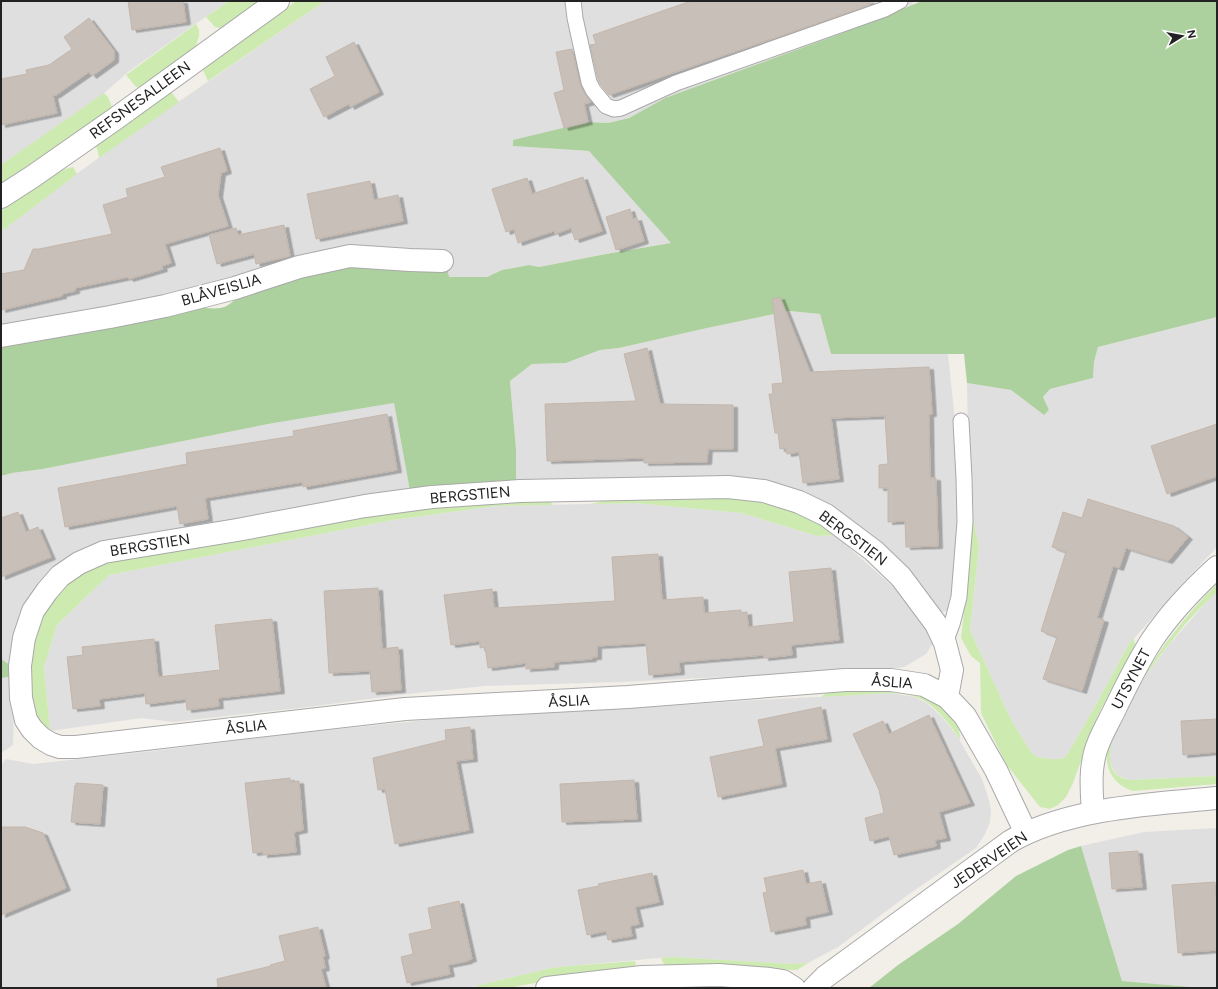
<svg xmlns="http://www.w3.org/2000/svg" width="1218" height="989" font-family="Figtree,sans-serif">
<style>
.residential{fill:#e0dfdf}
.grass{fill:#cdebb0}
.forest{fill:#add19e}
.building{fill:#c7bfb8;stroke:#c4b6ab;filter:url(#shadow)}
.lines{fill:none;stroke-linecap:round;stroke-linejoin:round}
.service-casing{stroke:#a9a9a9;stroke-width:17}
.minor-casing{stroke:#a9a9a9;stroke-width:24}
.service{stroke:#fff;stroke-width:15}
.minor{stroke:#fff;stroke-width:22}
.labels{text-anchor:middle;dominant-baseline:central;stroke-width:4;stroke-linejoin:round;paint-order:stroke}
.street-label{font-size:15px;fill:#222;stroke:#fff}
</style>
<defs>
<filter id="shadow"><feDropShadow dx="4.5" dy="2.5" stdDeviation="0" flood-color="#0004"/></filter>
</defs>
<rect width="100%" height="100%" fill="#f2efe9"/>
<!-- residential -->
<g class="residential">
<polygon points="1,1 229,1 194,25 128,72 101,96 1,165"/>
<polygon points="325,1 912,1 913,4 837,35 665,98 629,118 608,123 588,122 564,128 514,146 589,151 672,243 606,254 539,267 529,265 502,270 487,277 449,277 181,295 1,329 1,232 75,175 139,129"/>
<polygon points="789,311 820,314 831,354 948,354 955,421 959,515 956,576 949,607 947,611 942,612 939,609 908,573 832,509 813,497 802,491 781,484 767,481 516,484 516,449 510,381 532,364 566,363 600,350 619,348 707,328"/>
<polygon points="1217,317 1217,547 1186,580 1129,644 1092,712 1067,755 1062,759 1051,759 1037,757 1031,752 1010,718 970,630 979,546 971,509 969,481 967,383 1011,390 1044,415 1049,410 1043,397 1050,389 1093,378 1094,362 1098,347"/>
<polygon points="394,403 410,491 220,525 137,535 104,542 13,667 1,659 1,476 12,473 43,469 268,424"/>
<polygon points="635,503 742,513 817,536 835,535 909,601 931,632 933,643 926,654 904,667 890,669 621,682 485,686 407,694 300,708 173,722 142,718 50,731 44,667 57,625 109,575 393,520 496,506"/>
<polygon points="1217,592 1217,776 1129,780 1117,775 1112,767 1108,757 1113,738 1140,683 1168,646 1208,600"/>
<polygon points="10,677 14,711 13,745 1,753 1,678"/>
<polygon points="890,693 915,697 927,703 941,716 956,734 982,779 989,800 991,811 990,822 985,834 976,848 912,892 838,947 808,963 794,964 671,957 569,966 551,968 468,988 1,988 1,765 6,759 33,764 153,751 281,735 475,715 616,706 650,707 757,700 858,695"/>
<polygon points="1217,828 1217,988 1203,988 1122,981 1081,846 1144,832"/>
</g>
<!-- grass -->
<g class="grass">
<polygon points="229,1 263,1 223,29 215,27 206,17"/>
<polygon points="296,1 325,1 208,81 203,70"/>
<polygon points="196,24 199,30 199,36 195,49 141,88 136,87 126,75"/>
<polygon points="171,92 179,102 99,158 96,144"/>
<polygon points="104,93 108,97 112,107 1,188 1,165"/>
<path d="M73,167L77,174L1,232V211C20,197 51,171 73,167Z"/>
<polygon points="625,495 664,495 759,499 793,509 836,530 835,535 817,536 742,513 635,503 591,504"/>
<polygon points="550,498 552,505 496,506 393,520 109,575 57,625 44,667 50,731 42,727 28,693 32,634 62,582 109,560 416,506"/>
<polygon points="971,509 979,546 970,630 1010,718 1031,752 1037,757 1051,759 1062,759 1067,755 1092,712 1129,644 1134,638 1135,645 1097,717 1073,783 1066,797 1058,805 1050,809 1040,807 1006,764 981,713 980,663 971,656 961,638 967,584"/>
<path d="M1217,584V592C1187,618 1163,652 1140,683C1161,646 1187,614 1217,584Z"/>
<path d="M895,688C905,691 916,692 925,696C940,703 962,721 960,740C953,728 939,711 928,703C908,689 880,694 858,695C846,696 833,696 821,697L826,693Z"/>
<path d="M1113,738C1110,751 1106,764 1117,775C1120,777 1125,779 1129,780L1217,776V784L1133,791C1116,786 1105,771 1107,753C1107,748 1111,743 1113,738Z"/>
<polygon points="671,957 794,964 808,963 797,970 665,967 661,958"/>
<polygon points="635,961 636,965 629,969 562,978 508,988 476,988 476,986 551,968 569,966"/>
</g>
<!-- forest -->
<g class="forest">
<path d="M922,1H1217V317L1098,347L1094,362L1093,378L1050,389L1043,397L1049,410L1044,415L1011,390L967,383L964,354H831L820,314L789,311L707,328L619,348L600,350L566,363L532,364L510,381L516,449V484L410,491L394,403L268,424L43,469L12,473L1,476V343L195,307C220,309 226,312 242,291L358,262L447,268L449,277H487L502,270L529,265L539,267L606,254L671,243L589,151L513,146V140L588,122L608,123L629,118L665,98L837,35Z"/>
<polygon points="1,659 13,667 10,677 1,678"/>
<polygon points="1081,846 1122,981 1203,988 869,988 898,965 958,924 1016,876 1068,850"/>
</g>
<!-- building -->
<g class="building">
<polygon points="128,1 183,1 186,22 132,30"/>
<polygon points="691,1 870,1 870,5 609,95 601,85 598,79 590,45 596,44 593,35"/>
<polygon points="89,18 114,51 114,60 92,76 89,72 56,95 53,96 57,113 1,125 1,79 27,74 26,70 49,65 72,49 64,37"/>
<polygon points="354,42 379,92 350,107 349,104 324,117 310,89 335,76 326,57"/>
<polygon points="572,49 580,84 585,94 591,102 584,104 588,122 564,128 554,93 564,90 556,52"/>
<polygon points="220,148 227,171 221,173 218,195 228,226 165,244 171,263 162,266 163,269 129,279 128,277 75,288 75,291 62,294 62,296 1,310 1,274 24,270 33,249 39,249 112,234 103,205 128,197 126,189 165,177 161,167"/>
<polygon points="583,177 602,231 575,240 571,228 555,234 554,231 518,243 514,229 506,232 492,189 527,178 532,194"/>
<polygon points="370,181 374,200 398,195 403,221 316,239 307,194"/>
<polygon points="630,209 633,219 637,218 644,241 616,250 606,217"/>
<polygon points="284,225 290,256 256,264 254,254 217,264 209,235 236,228 238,235"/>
<polygon points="780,297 810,372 929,367 932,414 929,414 930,478 936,478 938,546 906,547 905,521 888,522 888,488 879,488 879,465 888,464 885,416 831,418 839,479 803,483 799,452 787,454 786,448 780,449 778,433 775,433 769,394 773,394 772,384 783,383 772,299"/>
<polygon points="647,348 660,404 733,405 733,449 708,449 707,462 644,463 644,458 547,461 545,404 636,401 624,354"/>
<polygon points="387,414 397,470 303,487 302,482 205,498 208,519 180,524 177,506 65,527 58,488 187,464 186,453 294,436 293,431"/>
<polygon points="1217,424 1217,476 1167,494 1151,446"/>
<polygon points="1088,499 1174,526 1188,537 1168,561 1126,548 1119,568 1113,566 1097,618 1104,620 1082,691 1043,679 1057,637 1041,631 1066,552 1052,547 1063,512 1082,518"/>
<polygon points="18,512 26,532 38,527 51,557 1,577 1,518"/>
<polygon points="658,554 662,600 703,597 704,613 741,610 741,613 747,612 748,627 794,622 789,572 831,568 839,640 791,645 792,655 764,658 764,655 679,662 680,672 649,675 646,643 597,646 597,657 592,657 592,659 554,662 554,667 526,669 526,663 488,668 485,647 480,648 480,641 451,645 444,595 492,589 494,608 615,601 612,557"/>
<polygon points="378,588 382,649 398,647 401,690 372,692 370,671 329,673 324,591"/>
<polygon points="272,619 280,691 218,698 219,706 187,710 186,699 146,704 145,693 99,699 100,706 73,709 67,657 83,655 82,647 154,639 158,677 220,670 215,625"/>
<polygon points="821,707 827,739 775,748 782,784 718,797 710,757 764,746 758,720"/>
<polygon points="929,715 970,803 939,812 946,838 935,840 936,846 894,855 889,836 870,841 865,818 884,813 879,790 853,734 883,721 889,734"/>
<polygon points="1217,719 1217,752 1183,755 1181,721"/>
<polygon points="470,727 473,759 456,761 469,830 395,844 385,789 378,790 373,758 446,740 445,730"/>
<polygon points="290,778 290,782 299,781 303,830 294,832 296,852 263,855 263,852 253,853 245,783"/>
<polygon points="634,780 637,819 562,822 560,784"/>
<polygon points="76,783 103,785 100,824 71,822 75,785 76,786"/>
<polygon points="1,827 25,827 43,833 66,888 1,915"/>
<polygon points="1138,851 1142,887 1112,889 1109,853"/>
<polygon points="803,870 806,884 821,881 828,912 805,917 806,925 771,932 763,893 767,892 764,878"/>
<polygon points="652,873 659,902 635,907 639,924 630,926 632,936 608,940 606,931 587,935 578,890 599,886 598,884"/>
<polygon points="1215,882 1217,907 1217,950 1178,953 1172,885"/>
<polygon points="459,901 472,959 468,960 468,961 448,965 450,974 407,983 401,957 413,954 409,934 432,929 428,908"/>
<polygon points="318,927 325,956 323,957 325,968 321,969 326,988 218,988 217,979 271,966 270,965 285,961 279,936"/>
</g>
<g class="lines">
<defs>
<g id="service">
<polyline points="573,1 575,18 589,82 593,90 606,106 614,109 621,108 676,83 885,9 900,1"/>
<polyline points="945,643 952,624 959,597 965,522 964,478 961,421"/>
</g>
<g id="minor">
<polyline points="1,197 32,177 115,119 278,1"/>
<polyline points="1,336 110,317 165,306 235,288 299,267 350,256 410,260 442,261"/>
<polyline points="947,697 952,670 945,643 936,624 901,577 874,551 826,515 799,502 764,491 728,487 520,491 432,497 365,506 237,530 104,552 79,563 60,576 47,591 33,611 24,638 20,666 21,698 26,720 32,729 41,738 51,744 60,747 76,747 405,709 628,697 845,680 891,680 924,685 947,697 965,716 996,770 1026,833"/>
<path d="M1093,812C1092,796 1090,779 1093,763C1095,746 1105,729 1113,713C1125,688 1137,663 1152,640C1170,613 1193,589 1217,567"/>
<polyline points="547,988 642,977 719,975 770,979 783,981 794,988"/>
<path d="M814,988L825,977L1011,841C1069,808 1151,804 1217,798"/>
</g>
</defs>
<!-- service casing -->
<use href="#service" class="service-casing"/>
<!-- minor casing -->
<use href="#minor" class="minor-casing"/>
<!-- service -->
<use href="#service" class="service"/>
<!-- minor -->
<use href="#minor" class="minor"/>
</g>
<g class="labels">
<!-- street labels -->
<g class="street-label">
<text transform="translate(140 100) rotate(-36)">REFSNESALLEEN</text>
<text transform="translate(221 290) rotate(-16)">BLÅVEISLIA</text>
<text transform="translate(470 495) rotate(-5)">BERGSTIEN</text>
<text transform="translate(853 538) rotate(37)">BERGSTIEN</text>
<text transform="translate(150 545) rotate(-9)">BERGSTIEN</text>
<text transform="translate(1131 679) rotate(-62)">UTSYNET</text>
<text transform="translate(892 682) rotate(4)">ÅSLIA</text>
<text transform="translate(569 701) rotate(-3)">ÅSLIA</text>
<text transform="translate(246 727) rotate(-6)">ÅSLIA</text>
<text transform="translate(989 860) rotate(-34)">JEDERVEIEN</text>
</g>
</g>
<!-- border -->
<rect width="1218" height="989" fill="none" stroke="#222222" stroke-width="4"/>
<!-- north arrow -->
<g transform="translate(1182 36) rotate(79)" stroke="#ffffff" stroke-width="3" paint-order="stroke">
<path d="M0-3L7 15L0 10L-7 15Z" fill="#222222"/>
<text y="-6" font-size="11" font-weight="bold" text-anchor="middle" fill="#222222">N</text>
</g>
</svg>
